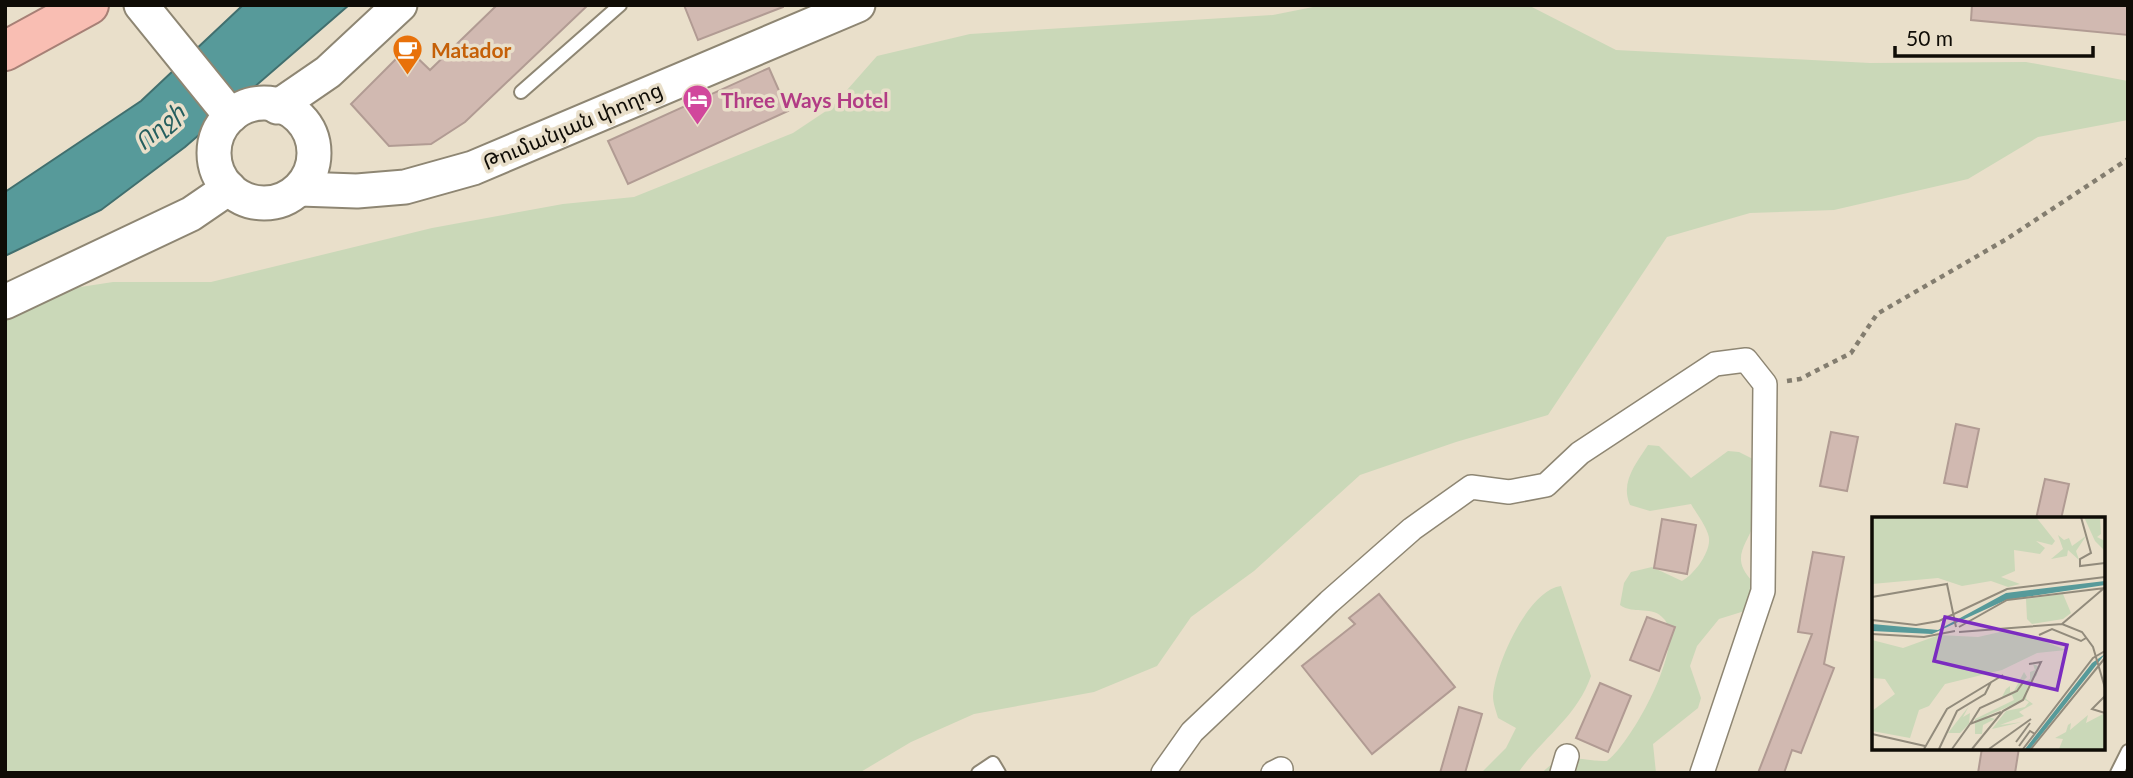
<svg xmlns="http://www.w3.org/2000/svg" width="2133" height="778" font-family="Lato,'Noto Sans Armenian',sans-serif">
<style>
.green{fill:#cad8b8}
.water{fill:#579a9a;stroke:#416f6e;stroke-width:2}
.building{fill:#d1b9b1;stroke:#b19b93;stroke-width:2}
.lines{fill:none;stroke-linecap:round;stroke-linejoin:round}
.lane-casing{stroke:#8e8673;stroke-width:16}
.street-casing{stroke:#8e8673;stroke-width:26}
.secondary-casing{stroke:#8e8673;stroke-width:37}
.highway-casing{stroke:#a78076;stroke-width:42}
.path{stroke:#837d6f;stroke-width:4.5;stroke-dasharray:5 5;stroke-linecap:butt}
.lane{stroke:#fff;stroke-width:12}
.street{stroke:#fff;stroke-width:23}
.secondary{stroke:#fff;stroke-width:33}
.highway{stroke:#f9beb3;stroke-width:38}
.labels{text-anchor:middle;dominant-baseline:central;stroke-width:7;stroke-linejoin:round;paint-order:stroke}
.food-label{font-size:21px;font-weight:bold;fill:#c56008;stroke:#e9dfca;text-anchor:start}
.hotel-label{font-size:21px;font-weight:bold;fill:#b23c85;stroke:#e9dfca;text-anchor:start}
.street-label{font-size:21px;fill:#0f0c06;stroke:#e9dfca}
.water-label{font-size:23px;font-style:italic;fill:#245e5e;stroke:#e9dfca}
.inset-road{fill:none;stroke:#928b7c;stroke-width:2}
.view{fill:#7b2cbf;fill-opacity:0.15;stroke:#7b2cbf;stroke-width:3.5}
.inset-edge{fill:none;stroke:#0f0c06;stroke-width:3.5}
</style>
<rect width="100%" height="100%" fill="#e9dfca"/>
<!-- green -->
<g class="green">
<polygon points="1323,5 1528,5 1616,50 1870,63 2026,62 2128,81 2128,120 2038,137 1968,179 1834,210 1750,213 1667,237 1548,415 1456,442 1360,475 1254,571 1191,617 1157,666 1094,692 974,714 911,742 859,773 5,773 5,309 48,292 113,282 211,282 432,228 563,204 634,197 793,133 832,107 877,56 970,34 1273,15"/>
<path d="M1648,445L1659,446L1691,478L1728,451L1739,452L1759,462C1758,481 1760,505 1754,523C1747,546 1729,557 1753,582L1751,609L1719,619L1697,646L1690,666L1701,698L1698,708L1653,744L1656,773H1542C1565,749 1578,762 1607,761C1630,745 1687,644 1664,619C1653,605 1634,615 1620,605L1624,583L1631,572L1652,567L1682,581C1694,575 1714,549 1708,534C1705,524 1696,513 1691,504L1650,511L1630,505C1620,482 1636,464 1648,445Z"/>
<path d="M1561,586L1591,676C1577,717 1542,738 1518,773H1481L1506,748L1516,728L1498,718C1496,711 1493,703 1493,696C1495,665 1528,590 1561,586Z"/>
</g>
<!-- water -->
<polygon class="water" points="243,5 349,5 185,147 101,210 5,256 5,192 141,101"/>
<!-- building -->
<g class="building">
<polygon points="497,5 588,5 465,122 431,144 389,146 351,104 407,48 430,70"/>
<polygon points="684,5 783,5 783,7 698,40"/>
<polygon points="1972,5 2128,5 2128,35 1971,20"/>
<polygon points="769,68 788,111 628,184 608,141"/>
<polygon points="1956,424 1979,429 1967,487 1944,483"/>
<polygon points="1831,432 1858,437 1847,491 1820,486"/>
<polygon points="2045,479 2069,484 2061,519 2036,519"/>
<polygon points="1662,519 1696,525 1687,574 1654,568"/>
<polygon points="1813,552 1844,557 1824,664 1834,668 1801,753 1792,750 1784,773 1758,773 1812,634 1798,632"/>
<polygon points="1379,594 1455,687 1372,754 1302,666 1355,624 1349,618"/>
<polygon points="1647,617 1675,627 1659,671 1630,660"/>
<polygon points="1600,683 1631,696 1608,752 1576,738"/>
<polygon points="1459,707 1482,714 1465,773 1440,773"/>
<polygon points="1982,748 2019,748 2015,773 1978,773"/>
</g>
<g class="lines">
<defs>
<g id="lane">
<polyline points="521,92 620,5"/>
<polyline points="978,773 993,763 999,773"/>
<polyline points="2117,773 2128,751"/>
</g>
<g id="street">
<polyline points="1163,773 1192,732 1329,602 1412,529 1471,487 1509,492 1546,485 1580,453 1715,364 1746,360 1765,384 1763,591 1702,773"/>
<polyline points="1273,773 1281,769"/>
<polyline points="1562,773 1567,756"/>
</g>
<g id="secondary">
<polyline points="141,5 231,116"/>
<circle cx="264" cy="153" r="50"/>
<polyline points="277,107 328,72 400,5"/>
<polyline points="300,189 357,191 405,187 473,168 858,5"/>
<polyline points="5,302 191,214 229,188"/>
</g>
<polyline id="highway" points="5,51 89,5"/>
</defs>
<!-- lane casing -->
<use href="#lane" class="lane-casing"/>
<!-- street casing -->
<use href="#street" class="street-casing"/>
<!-- secondary casing -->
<use href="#secondary" class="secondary-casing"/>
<!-- highway casing -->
<use href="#highway" class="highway-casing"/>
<!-- path -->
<polyline class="path" points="1787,381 1800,379 1851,353 1877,314 2005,240 2128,159"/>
<!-- lane -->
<use href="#lane" class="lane"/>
<!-- street -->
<use href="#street" class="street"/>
<!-- secondary -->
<use href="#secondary" class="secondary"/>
<!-- highway -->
<use href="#highway" class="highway"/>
</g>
<!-- icons -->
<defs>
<symbol id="cafe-pin" viewBox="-11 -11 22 30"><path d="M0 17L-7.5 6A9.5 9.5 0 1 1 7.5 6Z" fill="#e8710a" stroke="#e9dfca"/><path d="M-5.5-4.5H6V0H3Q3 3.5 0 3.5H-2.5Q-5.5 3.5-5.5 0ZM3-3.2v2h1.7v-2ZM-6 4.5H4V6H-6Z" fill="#fff"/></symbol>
<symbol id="hotel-pin" viewBox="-11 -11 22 30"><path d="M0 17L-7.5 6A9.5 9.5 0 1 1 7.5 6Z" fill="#d1479c" stroke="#e9dfca"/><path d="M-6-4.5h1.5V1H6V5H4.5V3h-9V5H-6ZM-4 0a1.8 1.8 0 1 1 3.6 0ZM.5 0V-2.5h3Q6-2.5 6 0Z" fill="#fff"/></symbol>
</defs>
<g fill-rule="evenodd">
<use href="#cafe-pin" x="390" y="32" width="35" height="47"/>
<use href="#hotel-pin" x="680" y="82" width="35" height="47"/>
</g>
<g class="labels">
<!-- food labels -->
<g class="food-label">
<text x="431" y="49">Matador</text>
</g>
<!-- hotel labels -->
<g class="hotel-label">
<text x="721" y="99">Three Ways Hotel</text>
</g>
<!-- street labels -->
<g class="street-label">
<text transform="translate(572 125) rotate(-23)">Թումանյան փողոց</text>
</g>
<!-- water labels -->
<g class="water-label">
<text transform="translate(159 126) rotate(-41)">Ողջի</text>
</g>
</g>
<!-- overview -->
<g transform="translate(1872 517)">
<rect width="233" height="233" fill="#e9dfca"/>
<path d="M0,0H164L183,24L180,28L164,24L173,31L168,37L142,33L143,54L129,60L148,67L136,70L119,64L90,69L66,61L0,67ZM212,0H228L229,17L225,20L233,24V34L223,24ZM186,18L192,23L197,21L200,29L214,19L204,34L207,43L196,33L195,39L179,42L191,32ZM191,77L199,96L191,102L160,107L155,102L154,82ZM128,115L156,118L194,133L165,136L130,153L73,167L57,189L47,193L38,221L0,214V194L23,177L13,162L0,161V123L31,131L67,118L106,120ZM161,147L166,149L165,158L156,168L154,182L161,187L147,195L152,199L128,208L150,205L120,212L134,194L153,190L157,185L153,183L114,199L123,202L111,208L110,217H103V202L142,183L140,178L130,180L134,172L138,169V175L142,174L152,155L155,160L148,167L158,162V155L163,153ZM97,189L91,200L98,196L97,207L88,216H76ZM233,196V232H187L191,222L183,221L194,215L196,208L199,206L198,213L216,198L214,206Z" fill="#cad8b8"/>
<path d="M233,64V68L134,83L60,117L0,114V107L66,113L134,76ZM233,137L158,232H153L220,146Z" fill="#579a9a"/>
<path class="inset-road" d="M209,0L219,36L208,42V49L233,46M0,80L75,67L84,110M0,103L44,108L67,104L135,72L233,60M190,107L231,72M87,110L135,83L233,71M87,115L190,107L210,115L221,130L233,171M0,117L52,120L83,114M167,118L180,112L209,124L214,121M233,179L220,192L233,196M129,195L98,207L108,191L145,174L152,164M0,217L53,229M144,225L158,206M147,229L158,214L163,217M52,232L75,192L131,158M67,232L85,194L113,177L119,165M80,232L98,207M100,232L131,194L151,183L169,145L157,147M117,232L159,202M151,232L221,141L233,134M159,232L233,141"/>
<path class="view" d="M73,100L195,128L185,173L62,144Z"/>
<rect width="233" height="233" class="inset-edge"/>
</g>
<!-- border -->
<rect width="2133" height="778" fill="none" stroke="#0f0c06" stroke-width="14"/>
<!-- scale -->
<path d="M1895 46v10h198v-10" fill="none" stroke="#0f0c06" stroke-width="3.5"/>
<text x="1906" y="46" font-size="21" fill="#0f0c06" stroke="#e9dfca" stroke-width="5" paint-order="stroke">50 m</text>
</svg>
